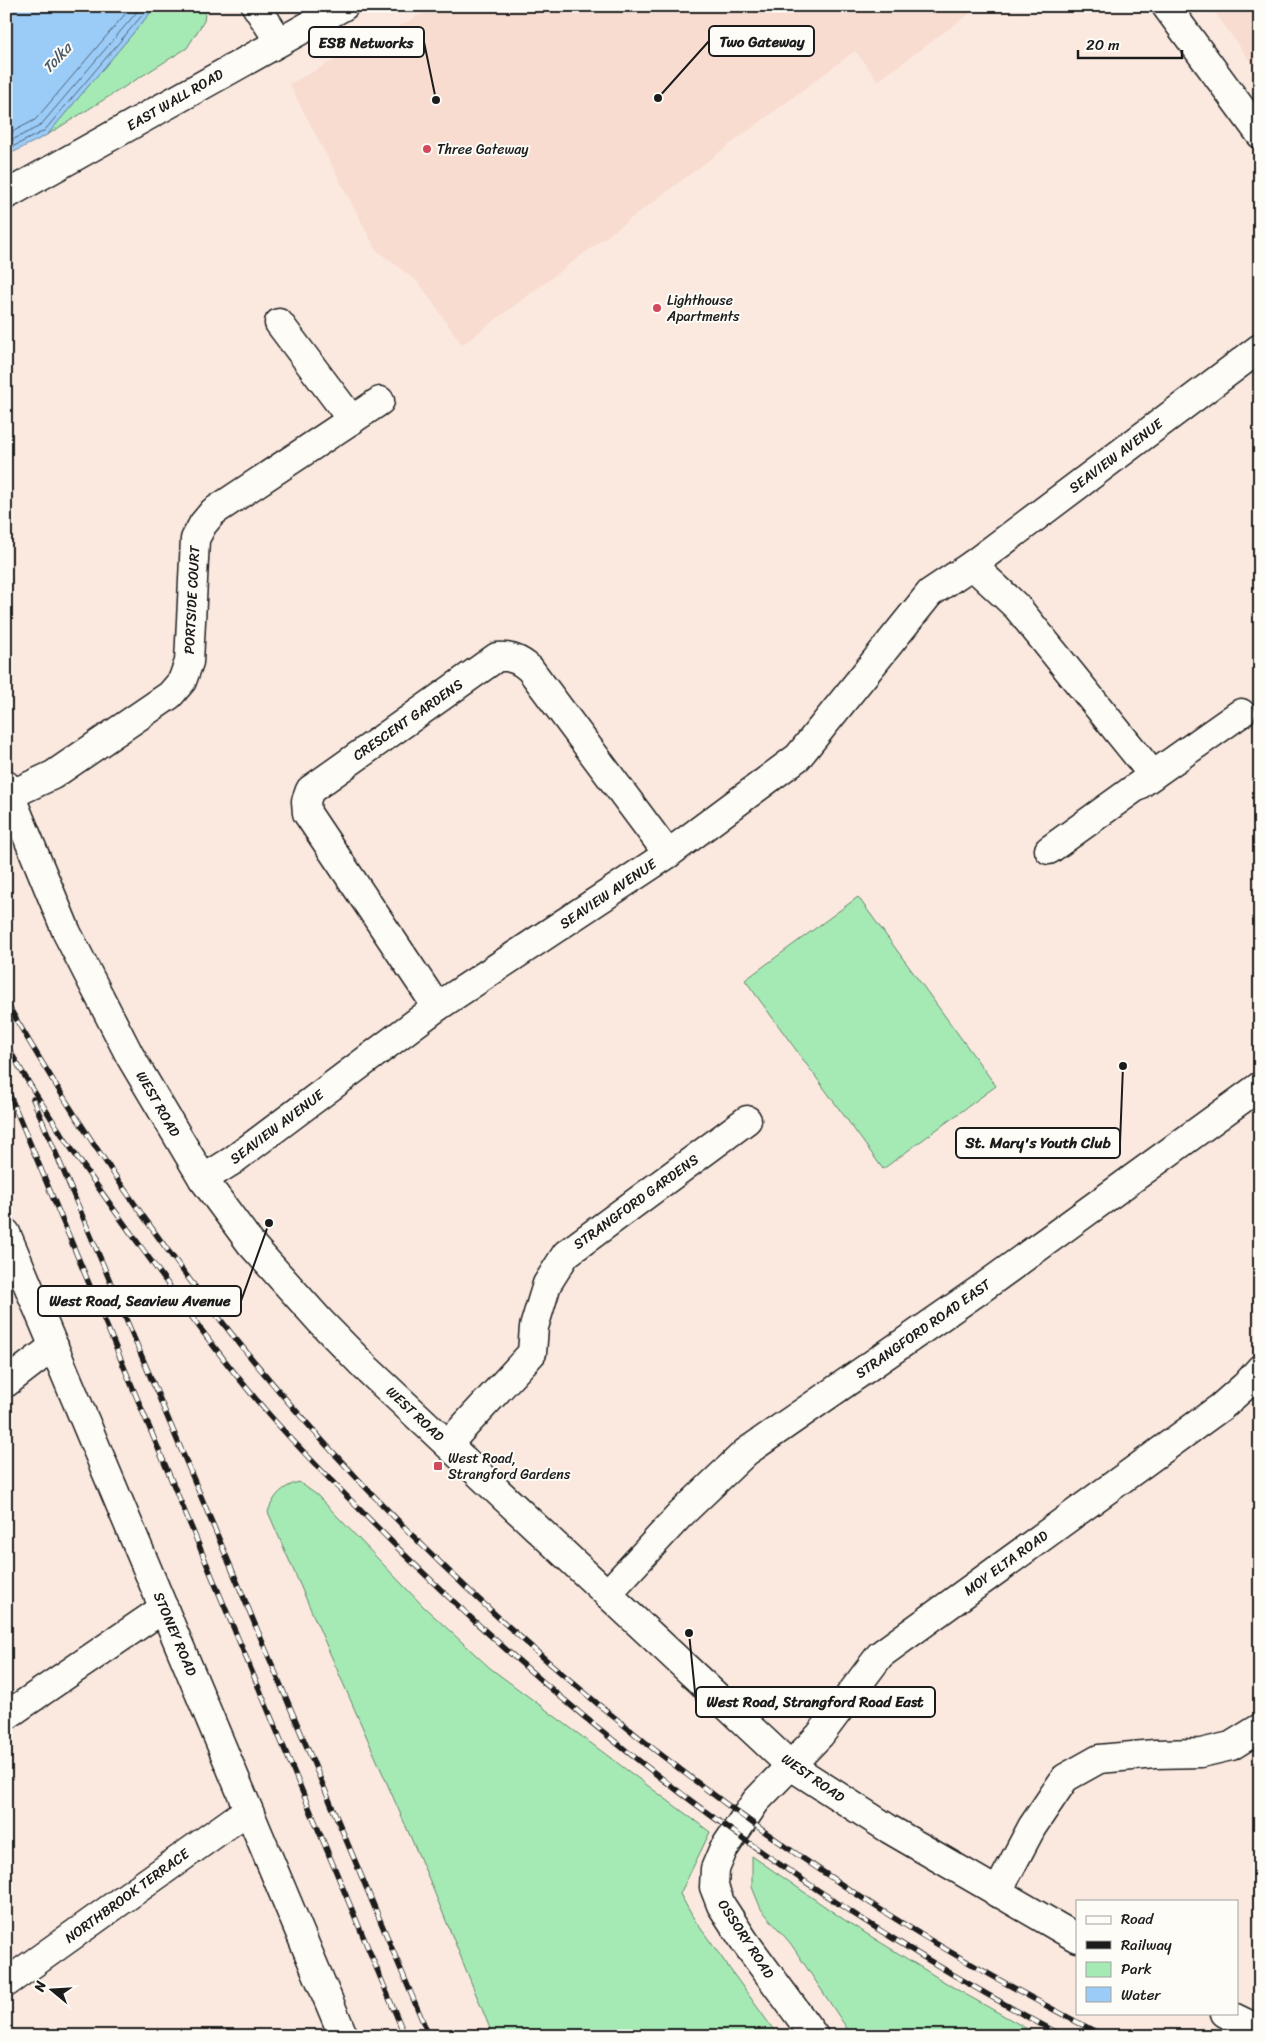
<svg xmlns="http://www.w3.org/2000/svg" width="1266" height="2042" font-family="Sriracha,sans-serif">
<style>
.built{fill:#f9dcd0}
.green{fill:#a5eab5;stroke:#608368}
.water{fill:#9bccf8;stroke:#6886a0}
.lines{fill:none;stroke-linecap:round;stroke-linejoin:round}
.shore{stroke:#4f6274;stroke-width:1}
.minor-casing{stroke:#1c1c1c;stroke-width:31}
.major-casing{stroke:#1c1c1c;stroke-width:31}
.minor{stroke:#fdfcf7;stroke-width:28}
.major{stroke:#fdfcf7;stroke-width:28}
.rail-casing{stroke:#1c1c1c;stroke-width:5.5}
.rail{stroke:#fdfcf7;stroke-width:4;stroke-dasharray:11;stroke-linecap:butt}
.poi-dot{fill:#d1495b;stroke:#fdfcf7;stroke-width:2}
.labels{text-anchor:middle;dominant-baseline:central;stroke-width:4;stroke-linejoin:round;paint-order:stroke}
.street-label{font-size:14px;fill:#1c1c1c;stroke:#fdfcf7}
.poi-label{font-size:14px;fill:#1c1c1c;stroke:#fdfcf7;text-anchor:start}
.water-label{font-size:15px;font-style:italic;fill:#485a69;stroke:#fdfcf7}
.leader{fill:none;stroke:#1c1c1c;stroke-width:2}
.callout-dot{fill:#1c1c1c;stroke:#fdfcf7;stroke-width:2}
.callout{fill:#fdfcf7;stroke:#1c1c1c;stroke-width:2}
.callout-label{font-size:15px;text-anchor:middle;font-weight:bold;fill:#1c1c1c}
</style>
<rect width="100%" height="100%" fill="#fbe9e0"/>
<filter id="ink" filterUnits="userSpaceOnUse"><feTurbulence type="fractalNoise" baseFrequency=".02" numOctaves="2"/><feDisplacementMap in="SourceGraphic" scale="10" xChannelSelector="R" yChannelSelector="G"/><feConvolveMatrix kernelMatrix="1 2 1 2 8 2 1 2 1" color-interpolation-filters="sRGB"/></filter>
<g filter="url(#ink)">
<!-- built -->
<g class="built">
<polygon points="437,6 980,6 878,81 855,51 462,345 419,283 376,250 289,84"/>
<polygon points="1210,6 1260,6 1260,76 1247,57"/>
</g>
<!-- green -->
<g class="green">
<polygon points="156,6 206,6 204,21 187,48 47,135"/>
<polygon points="858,897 996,1086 883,1169 745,980"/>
<path d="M299,1482L317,1495L423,1606L490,1668L710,1832L680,1894L694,1919L778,2036H493L429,1879L268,1512C273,1496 283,1486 299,1482Z"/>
<polygon points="752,1856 846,1921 956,1989 1040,2036 852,2036 791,1944 761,1909 752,1887"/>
</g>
<!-- water -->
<polygon class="water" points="6,6 156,6 47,135 6,156"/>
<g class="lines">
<!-- shore -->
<g class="shore">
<polyline points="6,135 35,120 132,6"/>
<polyline points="6,143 40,126 142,6"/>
<polyline points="6,150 44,131 150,6"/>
</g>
<defs>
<g id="minor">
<polyline points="1166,6 1260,134"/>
<polyline points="279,323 352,420"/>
<polyline points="972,565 1017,607 1153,775"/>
<polyline points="6,785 67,933 130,1056 203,1179 251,1244 320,1321 366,1368 791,1766 889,1829 1077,1938"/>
<polyline points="10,795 53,775 170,695 182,681 189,662 195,539 203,524 213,512 380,401"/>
<polyline points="1049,850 1153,775 1241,713"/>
<path d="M437,1007L307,813L306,801L310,790L497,657C511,656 520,660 530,669L668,854"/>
<polyline points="203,1179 232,1161 437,1007 668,854 798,757 930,593 972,565 1260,348"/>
<polyline points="6,1233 343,2035 342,2036"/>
<polyline points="6,1383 54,1346"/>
<polyline points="448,1444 532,1353 534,1327 547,1284 566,1254 747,1120"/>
<polyline points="607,1594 680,1515 746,1452 978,1291 1260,1086"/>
<polyline points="6,1716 164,1608"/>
<polyline points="997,1893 1032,1827 1065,1778 1099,1759 1155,1754 1201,1753 1231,1746 1260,1728"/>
<polyline points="6,1983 248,1810"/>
<polyline points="1225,2013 1260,2030"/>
<polyline points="814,2036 745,1942 721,1905 714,1887 715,1869 723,1850 756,1801 820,1735 880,1655 1221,1407 1246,1385 1260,1369"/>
</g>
<g id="major">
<polyline points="256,6 279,41"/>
<polyline points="6,195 344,6"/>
</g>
</defs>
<!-- minor casing -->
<use href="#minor" class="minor-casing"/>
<!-- major casing -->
<use href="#major" class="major-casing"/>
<!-- minor -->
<use href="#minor" class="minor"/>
<!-- major -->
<use href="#major" class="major"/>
<defs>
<g id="rail">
<path d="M6,1002C65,1104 130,1202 202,1296C377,1525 604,1728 844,1886C927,1941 1015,1990 1104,2036"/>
<path d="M6,1044C46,1115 93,1181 141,1247C181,1302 221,1359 266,1411C298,1448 334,1483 368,1518C571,1725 806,1900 1063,2036"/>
<polyline points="6,1086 405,2036"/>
<polyline points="33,1099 429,2036"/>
</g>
</defs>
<!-- rail casing -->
<use href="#rail" class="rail-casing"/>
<!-- rail -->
<use href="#rail" class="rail"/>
</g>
</g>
<!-- markers -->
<g class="poi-dot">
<circle cx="427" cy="149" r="5"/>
<circle cx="657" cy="308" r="5"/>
<rect x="433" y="1461" width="10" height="10" rx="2.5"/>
</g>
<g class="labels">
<!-- street labels -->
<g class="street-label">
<text transform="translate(175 100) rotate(-30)">EAST WALL ROAD</text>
<text transform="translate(1116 456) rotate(-37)">SEAVIEW AVENUE</text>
<text transform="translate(192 600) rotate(-87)">PORTSIDE COURT</text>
<text transform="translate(408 720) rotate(-35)">CRESCENT GARDENS</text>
<text transform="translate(608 894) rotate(-34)">SEAVIEW AVENUE</text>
<text transform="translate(158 1104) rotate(60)">WEST ROAD</text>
<text transform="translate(277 1127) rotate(-37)">SEAVIEW AVENUE</text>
<text transform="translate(636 1202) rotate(-36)">STRANGFORD GARDENS</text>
<text transform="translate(923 1329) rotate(-35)">STRANGFORD ROAD EAST</text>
<text transform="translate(415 1414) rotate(43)">WEST ROAD</text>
<text transform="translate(1006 1563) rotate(-36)">MOY ELTA ROAD</text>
<text transform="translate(175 1634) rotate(67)">STONEY ROAD</text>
<text transform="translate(813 1778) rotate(35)">WEST ROAD</text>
<text transform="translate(127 1896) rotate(-36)">NORTHBROOK TERRACE</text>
<text transform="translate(746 1939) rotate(57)">OSSORY ROAD</text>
</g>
<!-- poi labels -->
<g class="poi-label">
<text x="437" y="149">Three Gateway</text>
<text x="667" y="300">Lighthouse<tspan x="667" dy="16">Apartments</tspan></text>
<text x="448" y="1458">West Road,<tspan x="448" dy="16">Strangford Gardens</tspan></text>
</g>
<!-- water labels -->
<g class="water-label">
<text transform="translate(57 58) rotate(-47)">Tolka</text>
</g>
</g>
<!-- callouts -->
<path class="leader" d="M658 98L709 41M436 100L424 42M1123 1066L1120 1143M269 1223L241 1301M689 1633L696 1702"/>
<g class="callout-dot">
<circle cx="658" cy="98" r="5"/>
<circle cx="436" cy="100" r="5"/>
<circle cx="1123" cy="1066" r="5"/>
<circle cx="269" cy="1223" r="5"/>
<circle cx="689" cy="1633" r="5"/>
</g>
<g class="callout">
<rect x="709" y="26" width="105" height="30" rx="5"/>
<rect x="309" y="27" width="115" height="30" rx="5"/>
<rect x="956" y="1128" width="164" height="30" rx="5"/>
<rect x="38" y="1286" width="203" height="30" rx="5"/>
<rect x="696" y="1687" width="239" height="30" rx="5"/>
</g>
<g class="callout-label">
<text x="762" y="47">Two Gateway</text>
<text x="366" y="48">ESB Networks</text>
<text x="1038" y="1148">St. Mary's Youth Club</text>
<text x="140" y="1306">West Road, Seaview Avenue</text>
<text x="815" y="1707">West Road, Strangford Road East</text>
</g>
<!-- margin -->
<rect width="1266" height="2042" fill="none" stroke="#fdfcf7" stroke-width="25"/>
<rect x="12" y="12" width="1241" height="2017" fill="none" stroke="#1c1c1c" stroke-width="2" filter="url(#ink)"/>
<!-- legend -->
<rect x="1076" y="1900" width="162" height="115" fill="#fdfcf7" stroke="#a3a29f"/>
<rect x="1086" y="1916" width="25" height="8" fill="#fdfcf7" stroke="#a3a29f"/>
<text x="1121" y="1924" font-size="15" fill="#1c1c1c">Road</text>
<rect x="1086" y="1941" width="25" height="8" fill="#1c1c1c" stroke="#a3a29f"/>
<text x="1121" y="1950" font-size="15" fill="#1c1c1c">Railway</text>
<rect x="1086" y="1962" width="25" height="15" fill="#a5eab5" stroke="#a3a29f"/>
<text x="1121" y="1974" font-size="15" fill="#1c1c1c">Park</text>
<rect x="1086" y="1987" width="25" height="15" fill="#9bccf8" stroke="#a3a29f"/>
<text x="1121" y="2000" font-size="15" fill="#1c1c1c">Water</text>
<!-- north arrow -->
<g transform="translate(52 1990) rotate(288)" stroke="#fdfcf7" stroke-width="4" paint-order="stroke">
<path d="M0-4L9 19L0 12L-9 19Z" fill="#1c1c1c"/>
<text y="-8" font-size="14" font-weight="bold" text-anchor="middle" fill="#1c1c1c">N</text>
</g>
<!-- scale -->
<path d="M1078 50v8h104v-8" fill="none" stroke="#1c1c1c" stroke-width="2.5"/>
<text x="1086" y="50" font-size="15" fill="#1c1c1c" stroke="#fdfcf7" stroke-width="4" paint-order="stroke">20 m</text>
</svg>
